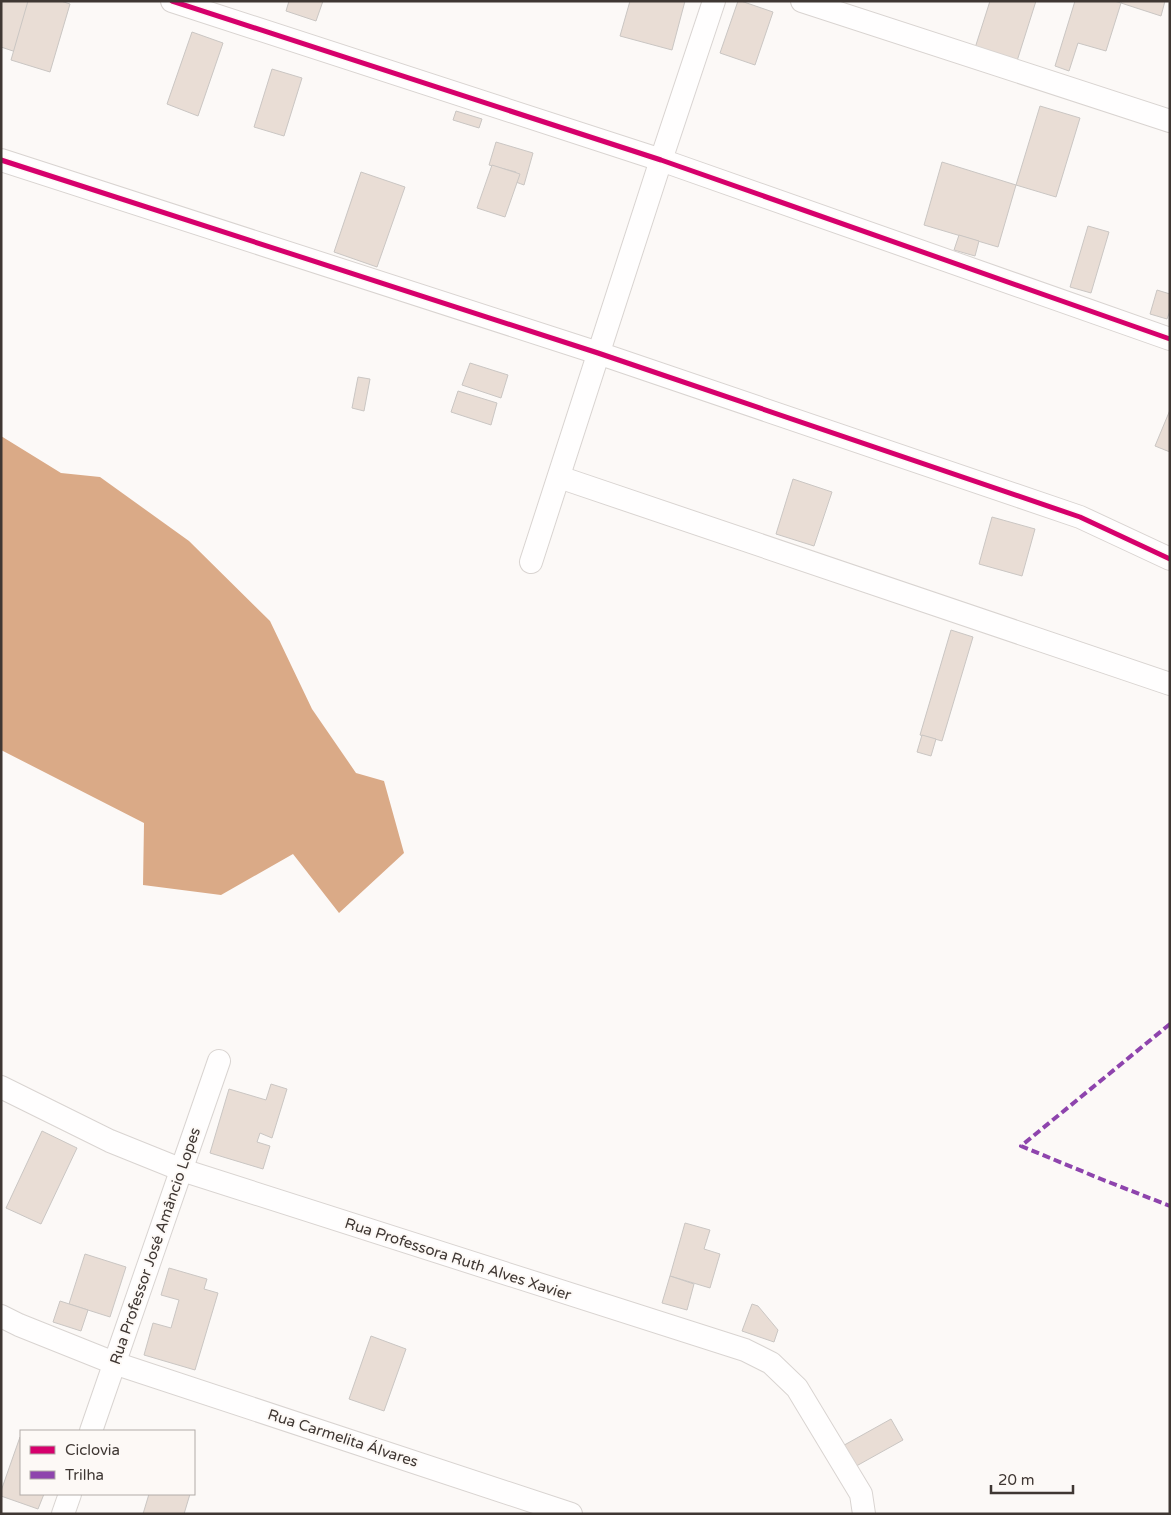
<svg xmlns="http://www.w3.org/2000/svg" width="1171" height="1515" font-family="'Varela Round',sans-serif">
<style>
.water{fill:#daaa87}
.building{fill:#e9ddd5;stroke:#cac6c3}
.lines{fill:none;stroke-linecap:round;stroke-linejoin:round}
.minor-casing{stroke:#d9d4d1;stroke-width:24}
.minor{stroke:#fffefe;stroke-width:22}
.quiet{stroke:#8e44ad;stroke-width:4;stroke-dasharray:8 4;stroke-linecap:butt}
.cycleway-casing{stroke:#fdf9f6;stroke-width:8}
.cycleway{stroke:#d6006c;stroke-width:5}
.labels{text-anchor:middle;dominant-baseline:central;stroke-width:4;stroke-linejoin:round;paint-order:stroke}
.street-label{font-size:15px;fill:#3f3733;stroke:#fdf9f6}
</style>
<rect width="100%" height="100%" fill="#fcf9f7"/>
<!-- water -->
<polygon class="water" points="1,436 61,473 100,477 189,541 270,621 312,709 356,773 384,781 404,853 339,913 293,854 221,895 143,885 144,823 1,750"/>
<!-- building -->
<g class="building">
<polygon points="1,1 38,1 19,53 1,47"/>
<polygon points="28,1 61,1 70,4 50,72 11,60"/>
<polygon points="289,1 323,1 316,21 286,11"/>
<polygon points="630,1 685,1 672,50 620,36"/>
<polygon points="738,1 741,1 773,12 755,65 720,53"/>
<polygon points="990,1 1036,1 1017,61 975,48"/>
<polygon points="1075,1 1114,1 1121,3 1106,51 1078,43 1069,71 1055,66"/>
<polygon points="1122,1 1165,1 1161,16 1121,3"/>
<polygon points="192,32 223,43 198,116 167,104"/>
<polygon points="272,69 302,78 284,136 254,127"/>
<polygon points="1040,106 1080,118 1056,197 1016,185"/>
<polygon points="456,111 482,119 479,128 453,120"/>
<polygon points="496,142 533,153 524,185 513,181 516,172 489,165"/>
<polygon points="942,162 1016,185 998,247 924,225"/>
<polygon points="492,165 520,174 505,217 477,208"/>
<polygon points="361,172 405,187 377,267 334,252"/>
<polygon points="1088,226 1109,232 1091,293 1070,287"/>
<polygon points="959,235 979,241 975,256 954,250"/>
<polygon points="1157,290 1170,294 1170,311 1167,319 1150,314"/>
<polygon points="470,363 508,375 501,398 462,385"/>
<polygon points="358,377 370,379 364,411 352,408"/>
<polygon points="458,391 497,403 491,425 451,412"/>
<polygon points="1170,410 1170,452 1155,446"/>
<polygon points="793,479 832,492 814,546 776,534"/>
<polygon points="992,517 1035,529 1022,576 979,564"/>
<polygon points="951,630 973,637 942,741 920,735"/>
<polygon points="922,735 936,739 931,756 917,752"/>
<polygon points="271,1084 287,1089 272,1138 260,1133 257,1142 270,1146 263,1169 210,1153 229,1089 266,1100"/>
<polygon points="42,1131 77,1148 41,1224 6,1208"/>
<polygon points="685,1223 710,1230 704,1249 720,1254 710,1288 670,1276"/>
<polygon points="85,1254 126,1267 110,1317 69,1304"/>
<polygon points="169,1268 207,1279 204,1289 218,1293 195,1370 144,1355 153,1323 171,1328 179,1300 161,1295"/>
<polygon points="670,1276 694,1284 687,1310 662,1303"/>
<polygon points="60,1301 88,1310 81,1331 53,1322"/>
<polygon points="752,1304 758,1306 778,1330 774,1342 742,1331"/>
<polygon points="371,1336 406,1349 384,1411 349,1399"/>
<polygon points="891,1419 903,1440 851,1469 839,1448"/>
<polygon points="20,1437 21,1494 44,1494 38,1509 1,1496 1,1491"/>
<polygon points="149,1494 190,1494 184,1514 143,1514"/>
</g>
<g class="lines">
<defs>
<g id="minor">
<polyline points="172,1 661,160 1170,339"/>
<polyline points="802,1 1170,121"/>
<polyline points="1,160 598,353 1080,517 1170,559"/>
<polyline points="559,477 1170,684"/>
<polyline points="531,562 661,160 714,1"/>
<polyline points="1,1087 110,1141 182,1170 745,1350 771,1363 797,1388 861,1494 864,1514"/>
<polyline points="1,1316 19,1325 114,1363 571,1514"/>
<polyline points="91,1431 219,1061"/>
<polyline points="63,1514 70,1494"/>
</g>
</defs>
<!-- minor casing -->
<use href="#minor" class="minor-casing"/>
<!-- minor -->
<use href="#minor" class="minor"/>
<!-- quiet -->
<polyline class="quiet" points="1170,1024 1021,1146 1101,1179 1170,1206"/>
<defs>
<g id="cycleway">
<polyline points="172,1 661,160 1170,339"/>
<polyline points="1,160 598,353 1080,517 1170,559"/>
</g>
</defs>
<!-- cycleway casing -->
<use href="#cycleway" class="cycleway-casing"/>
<!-- cycleway -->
<use href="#cycleway" class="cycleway"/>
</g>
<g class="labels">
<!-- street labels -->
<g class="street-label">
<text transform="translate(155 1246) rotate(-71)">Rua Professor José Amâncio Lopes</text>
<text transform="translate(458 1259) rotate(18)">Rua Professora Ruth Alves Xavier</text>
<text transform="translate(343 1438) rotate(18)">Rua Carmelita Álvares</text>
</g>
</g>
<!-- border -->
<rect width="1171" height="1515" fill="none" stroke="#3f3733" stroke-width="5"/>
<!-- legend -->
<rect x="20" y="1430" width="175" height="65" fill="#fdf9f6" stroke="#b1aba8"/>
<rect x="30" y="1446" width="25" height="8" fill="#d6006c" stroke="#b1aba8"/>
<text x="65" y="1455" font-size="15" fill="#3f3733">Ciclovia</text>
<rect x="30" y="1471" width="25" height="8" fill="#8e44ad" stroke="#b1aba8"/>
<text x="65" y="1480" font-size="15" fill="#3f3733">Trilha</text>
<!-- scale -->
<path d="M991 1485v8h82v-8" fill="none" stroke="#3f3733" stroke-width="2.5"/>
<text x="998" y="1485" font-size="15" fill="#3f3733" stroke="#fdf9f6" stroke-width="4" paint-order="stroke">20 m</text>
</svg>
